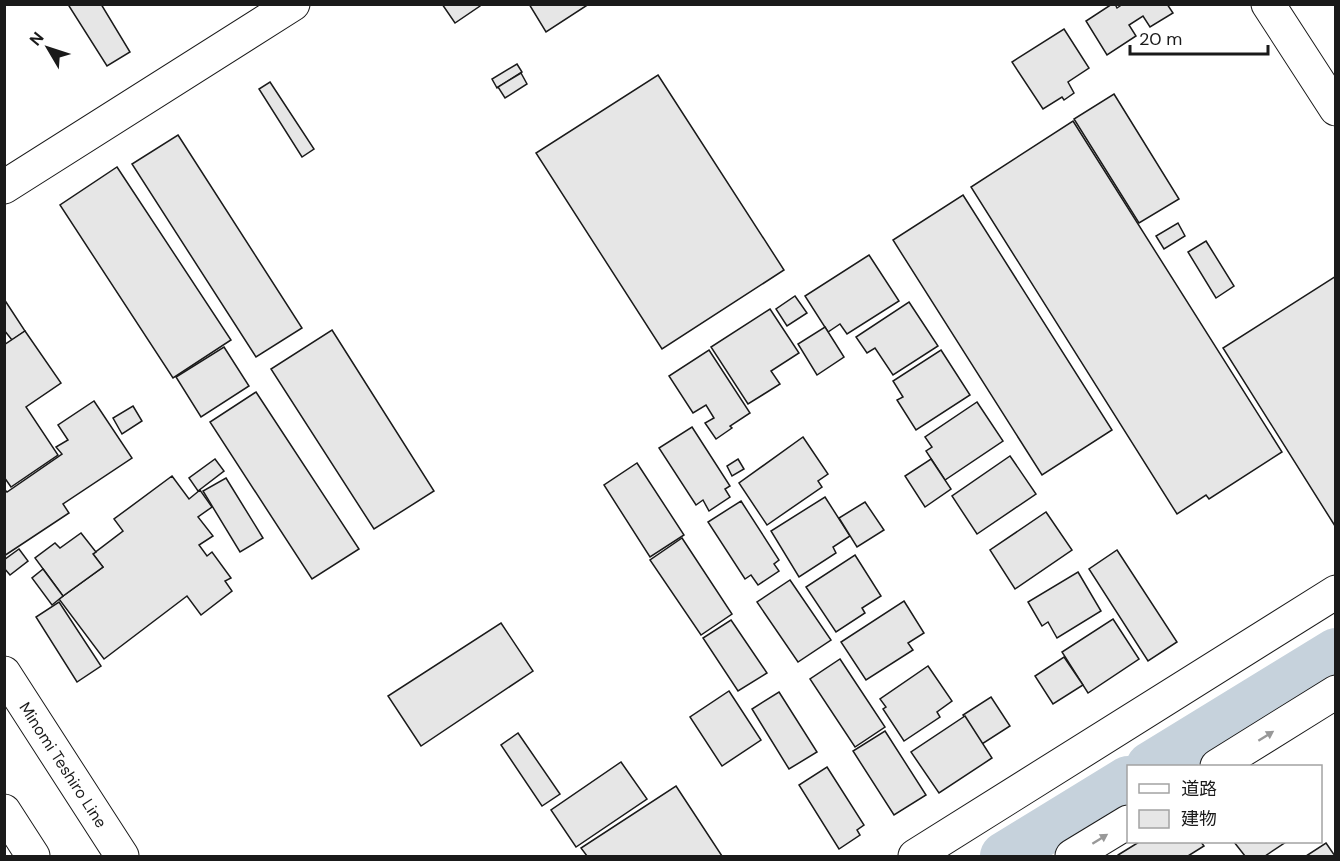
<svg xmlns="http://www.w3.org/2000/svg" width="1340" height="861" font-family="'DM Sans','Noto Sans JP',sans-serif">
<style>
.lines{fill:none;stroke-linecap:round;stroke-linejoin:round}
.canal{stroke:#c6d2dc;stroke-width:48}
.building{fill:#e6e6e6;stroke:#1a1a1a;stroke-width:1.5}
.street-casing{stroke:#1a1a1a;stroke-width:35}
.secondary-casing{stroke:#1a1a1a;stroke-width:35}
.street{stroke:#fff;stroke-width:33}
.secondary{stroke:#fff;stroke-width:33}
.oneway{fill:#989898}
.labels{text-anchor:middle;dominant-baseline:central;stroke-width:4.5;stroke-linejoin:round;paint-order:stroke}
.street-label{font-size:16px;fill:#1a1a1a;stroke:#fff}
</style>
<rect width="100%" height="100%" fill="#fff"/>
<g class="lines">
<!-- canal -->
<g class="canal">
<polyline points="1150,766 1336,652"/>
<polyline points="1004,856 1128,780"/>
</g>
</g>
<!-- building -->
<g class="building">
<polygon points="72,4 101,4 130,52 107,66 69,6"/>
<polygon points="442,4 479,4 480,6 455,23"/>
<polygon points="529,4 589,4 546,32"/>
<polygon points="1112,4 1115,4 1117,8 1123,4 1167,4 1173,13 1150,27 1143,16 1129,25 1136,36 1107,55 1086,21"/>
<polygon points="1064,29 1089,68 1068,82 1074,93 1064,100 1062,97 1043,109 1012,62"/>
<polygon points="517,64 522,72 497,88 492,79"/>
<polygon points="521,73 527,84 505,98 498,87"/>
<polygon points="658,75 784,270 662,349 536,153"/>
<polygon points="270,82 314,149 302,157 259,89"/>
<polygon points="1114,94 1179,199 1139,223 1074,119"/>
<polygon points="1073,121 1282,452 1209,499 1206,495 1177,514 971,187"/>
<polygon points="178,135 302,328 256,357 132,164"/>
<polygon points="117,167 231,340 173,378 60,205"/>
<polygon points="963,195 1112,430 1042,475 893,240"/>
<polygon points="1178,223 1185,236 1164,249 1156,236"/>
<polygon points="1206,241 1234,286 1216,298 1188,252"/>
<polygon points="869,255 899,301 847,334 840,324 828,332 805,296"/>
<polygon points="1336,276 1336,526 1335,526 1223,348"/>
<polygon points="795,296 807,313 787,326 776,309"/>
<polygon points="4,299 25,331 12,340 4,330"/>
<polygon points="909,302 938,346 893,375 875,348 867,353 856,337"/>
<polygon points="770,309 799,353 771,371 780,384 748,404 711,347"/>
<polygon points="825,327 844,357 817,375 798,344"/>
<polygon points="332,330 434,491 374,529 271,369"/>
<polygon points="25,331 61,383 26,407 58,455 11,487 4,477 4,345"/>
<polygon points="224,347 249,386 201,417 176,377"/>
<polygon points="709,350 750,413 730,426 732,428 716,439 705,423 714,418 706,405 693,413 669,376"/>
<polygon points="941,350 970,395 916,430 897,400 903,397 893,381"/>
<polygon points="256,392 359,549 312,579 210,422"/>
<polygon points="94,401 132,458 63,504 69,513 4,556 4,489 7,492 62,454 56,447 68,440 58,425"/>
<polygon points="977,402 1003,441 945,480 926,451 932,447 925,437"/>
<polygon points="133,406 142,421 122,434 113,418"/>
<polygon points="692,427 730,486 725,489 730,497 709,511 703,500 696,505 659,448"/>
<polygon points="803,437 828,474 818,481 822,487 767,525 739,483"/>
<polygon points="1010,456 1036,494 977,534 952,496"/>
<polygon points="215,459 224,471 198,491 189,478"/>
<polygon points="738,459 744,469 732,476 727,466"/>
<polygon points="931,459 951,489 925,507 905,476"/>
<polygon points="637,463 684,535 650,557 604,485"/>
<polygon points="172,476 189,499 200,490 212,507 198,517 213,536 199,545 207,556 212,552 231,578 225,581 232,591 201,615 187,596 104,659 59,599 103,567 93,554 123,531 114,519"/>
<polygon points="226,478 263,538 240,552 203,491"/>
<polygon points="825,497 850,536 833,547 836,553 799,577 771,531"/>
<polygon points="741,501 779,560 774,564 779,571 758,585 751,575 745,579 708,522"/>
<polygon points="865,502 884,530 857,547 839,518"/>
<polygon points="1046,512 1072,550 1015,589 990,550"/>
<polygon points="81,533 96,552 93,554 103,567 63,596 35,558 55,543 60,548"/>
<polygon points="682,538 732,614 701,635 650,560"/>
<polygon points="19,549 28,561 10,575 4,568 4,560"/>
<polygon points="1117,550 1177,642 1148,661 1089,569"/>
<polygon points="855,555 881,596 862,608 865,613 836,632 806,587"/>
<polygon points="43,569 63,596 52,605 32,578"/>
<polygon points="1078,572 1101,611 1057,638 1048,622 1042,626 1028,602"/>
<polygon points="790,580 831,640 798,662 757,602"/>
<polygon points="904,601 924,633 908,643 913,650 866,680 841,642"/>
<polygon points="59,602 101,666 77,682 36,617"/>
<polygon points="1113,619 1139,659 1088,693 1062,652"/>
<polygon points="731,620 767,673 738,691 703,638"/>
<polygon points="501,623 533,671 421,746 388,696"/>
<polygon points="1064,657 1083,685 1053,704 1035,676"/>
<polygon points="840,659 885,727 855,747 810,679"/>
<polygon points="928,666 952,701 937,712 940,717 904,741 883,709 886,707 880,699"/>
<polygon points="729,691 761,740 722,766 690,717"/>
<polygon points="779,692 817,752 789,769 752,709"/>
<polygon points="991,697 1010,726 982,744 963,715"/>
<polygon points="965,716 992,758 939,793 911,752"/>
<polygon points="885,731 926,795 894,815 853,751"/>
<polygon points="518,733 560,794 542,806 501,745"/>
<polygon points="621,762 647,799 576,847 551,810"/>
<polygon points="827,767 864,825 857,830 860,835 839,849 799,785"/>
<polygon points="676,786 722,856 587,856 581,848"/>
<polygon points="1139,842 1201,842 1204,846 1188,856 1118,856 1118,855"/>
<polygon points="1234,842 1286,842 1265,856 1245,856"/>
<polygon points="1326,843 1335,856 1306,856"/>
</g>
<g class="lines">
<defs>
<g id="street">
<polyline points="4,187 293,4"/>
<polyline points="1217,766 1336,692"/>
<polyline points="915,856 1336,592"/>
<polyline points="1072,856 1128,822"/>
</g>
<g id="secondary">
<polyline points="1268,4 1336,109"/>
<polyline points="4,673 122,856"/>
<polyline points="4,811 33,856"/>
</g>
</defs>
<!-- street casing -->
<use href="#street" class="street-casing"/>
<!-- secondary casing -->
<use href="#secondary" class="secondary-casing"/>
<!-- street -->
<use href="#street" class="street"/>
<!-- secondary -->
<use href="#secondary" class="secondary"/>
</g>
<!-- one-way arrows -->
<defs><path id="oneway-solid" d="M-6-.8H1V-3.2L6.5 0L1 3.2V.8H-6Z" transform="scale(1.5)"/></defs>
<g class="oneway">
<use href="#oneway-solid" transform="translate(1266 736) rotate(-32)"/>
<use href="#oneway-solid" transform="translate(1100 839) rotate(-32)"/>
</g>
<g class="labels">
<!-- street labels -->
<g class="street-label">
<text transform="translate(63 765) rotate(57)">Minomi Teshiro Line</text>
</g>
</g>
<!-- border -->
<rect width="1340" height="861" fill="none" stroke="#1a1a1a" stroke-width="12"/>
<!-- legend -->
<rect x="1127" y="765" width="195" height="78" fill="#ffffff" stroke="#a3a3a3" stroke-width="1.5"/>
<rect x="1139" y="784" width="30" height="9" fill="#ffffff" stroke="#a3a3a3" stroke-width="1.5"/>
<text x="1181" y="795" font-size="18" fill="#1a1a1a">道路</text>
<rect x="1139" y="810" width="30" height="18" fill="#e6e6e6" stroke="#a3a3a3" stroke-width="1.5"/>
<text x="1181" y="825" font-size="18" fill="#1a1a1a">建物</text>
<!-- north arrow -->
<g transform="translate(48 48) rotate(309)" stroke="#ffffff" stroke-width="4.5" paint-order="stroke">
<path d="M0-4.5L10 22L0 15L-10 22Z" fill="#1a1a1a"/>
<text y="-9" font-size="16" font-weight="bold" text-anchor="middle" fill="#1a1a1a">N</text>
</g>
<!-- scale -->
<path d="M1130 45v9h138v-9" fill="none" stroke="#1a1a1a" stroke-width="3"/>
<text x="1139" y="45" font-size="18" fill="#1a1a1a" stroke="#ffffff" stroke-width="4.5" paint-order="stroke">20 m</text>
</svg>
